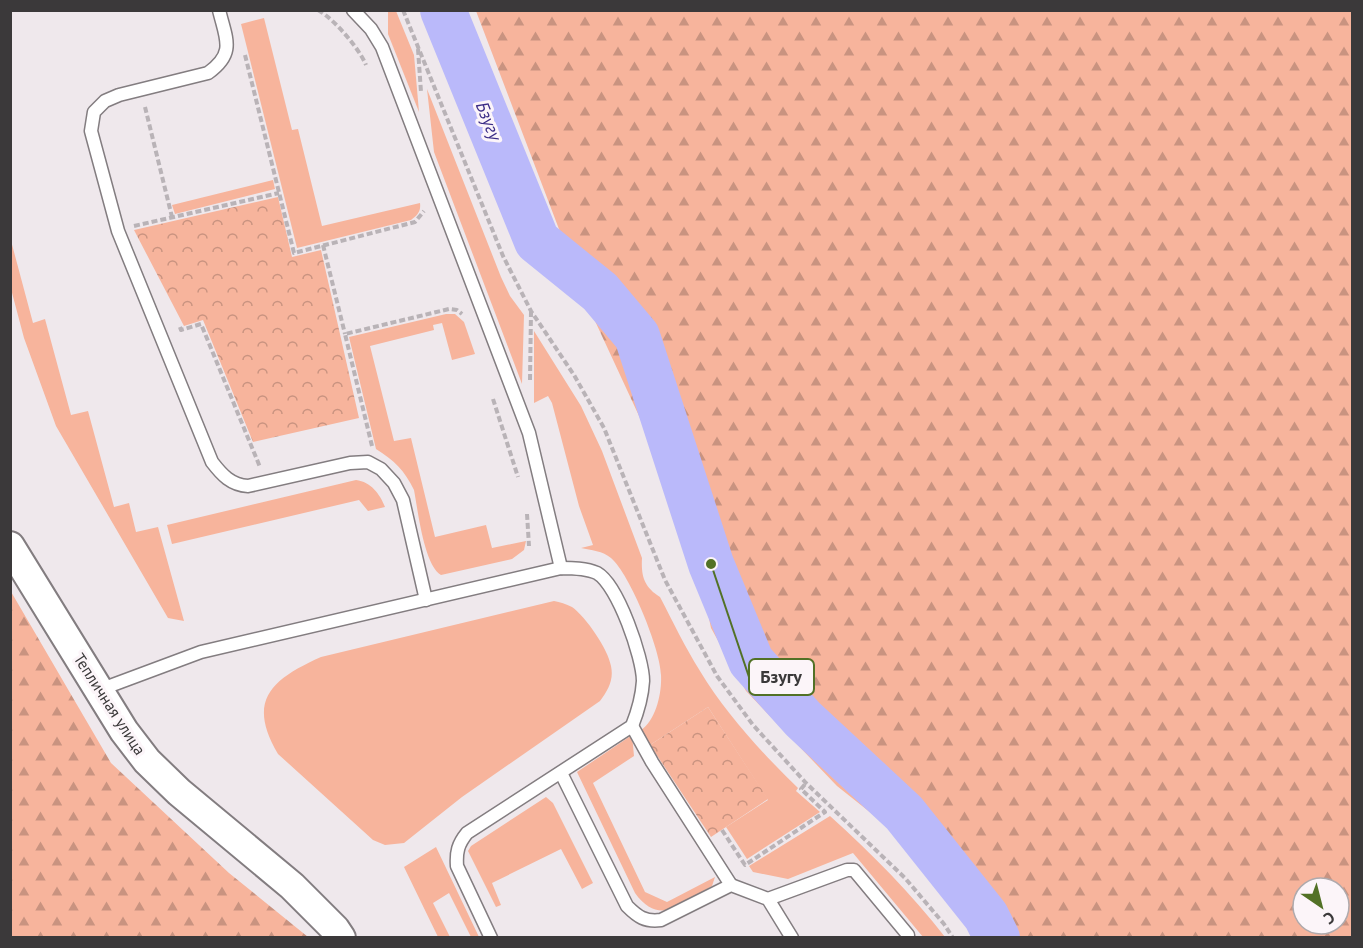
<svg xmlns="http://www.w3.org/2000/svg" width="1363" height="948" font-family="'PT Sans',sans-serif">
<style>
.green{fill:#f7b49c}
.forest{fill:url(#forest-firs);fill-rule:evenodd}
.park{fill:url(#park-crowns)}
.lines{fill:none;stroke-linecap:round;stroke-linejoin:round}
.river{stroke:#bab9fa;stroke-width:46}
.service-casing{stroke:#837d80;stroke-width:15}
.tertiary-casing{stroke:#837d80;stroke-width:32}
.path{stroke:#b9b3b7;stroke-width:4;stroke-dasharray:6 3;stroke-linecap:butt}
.service{stroke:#fff;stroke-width:12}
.tertiary{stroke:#fff;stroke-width:28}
.labels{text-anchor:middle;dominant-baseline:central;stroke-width:6;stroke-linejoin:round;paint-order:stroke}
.street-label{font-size:16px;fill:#3b393a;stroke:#fcf5f9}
.water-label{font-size:18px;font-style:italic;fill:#3b2c86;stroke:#fcf5f9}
.leader{fill:none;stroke:#527126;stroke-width:2}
.callout-dot{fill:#527126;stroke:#fcf5f9;stroke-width:2}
.callout{fill:#fcf5f9;stroke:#527126;stroke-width:2}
.callout-label{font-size:18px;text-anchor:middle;font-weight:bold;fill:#3b393a}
</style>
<defs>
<pattern id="forest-firs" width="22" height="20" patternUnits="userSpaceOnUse" patternTransform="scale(1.5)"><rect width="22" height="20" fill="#f7b49c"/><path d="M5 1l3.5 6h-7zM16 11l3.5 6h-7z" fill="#c99380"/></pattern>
<pattern id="park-crowns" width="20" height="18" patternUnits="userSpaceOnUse" patternTransform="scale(1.5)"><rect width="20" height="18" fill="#f7b49c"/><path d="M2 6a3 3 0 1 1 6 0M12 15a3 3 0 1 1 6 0" fill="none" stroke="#c99380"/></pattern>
</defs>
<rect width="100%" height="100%" fill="#efe8ec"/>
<!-- green -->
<g class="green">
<polygon points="388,11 396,11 414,55 419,112 388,34"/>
<path d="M264,18L292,130L298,129L322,226L420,203C421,211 418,215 411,220L297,248L241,24Z"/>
<polygon points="427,89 501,277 510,296 524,315 522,384 434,152"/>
<polygon points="273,180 275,189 175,214 172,205"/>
<polygon points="10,237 33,323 45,319 71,415 88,411 114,507 129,503 136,532 158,527 184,621 168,618 56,426 24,338 11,289"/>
<path d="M446,314H455L464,322L475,354L452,360L442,323L433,325L434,330L370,346L394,441L411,438L435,537L486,525L492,548L526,541L524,550L512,559L441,575C424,565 418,511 414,490C405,471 394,460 376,449L349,337Z"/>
<path d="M534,331L581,406L602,451L642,558C641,576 644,587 660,597C673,622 685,647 700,671C726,714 762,753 798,788L796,791L820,812L747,859L726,827L768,800L708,707L650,745L641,730C656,720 662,693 661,675C661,651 630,574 611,558C603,551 591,550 581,548L593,545L579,506L552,403L548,396L534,403Z"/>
<path d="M356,480C371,482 380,494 385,507L368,511L359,500L172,544L167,525Z"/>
<path d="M554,601C560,602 566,604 572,607C586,617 608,649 611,666C614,680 608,690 600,701L462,797L404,843L385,845L373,840L278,754C246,700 272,679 321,657Z"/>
<path d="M632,735L634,756L593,783L645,892L667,902L715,877L712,886C684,902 660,928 635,893L577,772Z"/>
<polygon points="546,797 553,803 593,883 582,889 561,849 492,883 501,905 496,907 468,851 471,846"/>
<path d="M830,816C872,854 911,893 945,937H923L853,853L788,879L753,872L749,866Z"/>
<polygon points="436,847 479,937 471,937 449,893 433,903 450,937 438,937 404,867"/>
</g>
<!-- forest -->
<g class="forest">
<path d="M476,11H1352V937H976L936,880L886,825L837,786L746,691L711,628L701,580L662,484L646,431L589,308ZM1303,888H1339V924H1303Z"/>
<polygon points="10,590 111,763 229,873 308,937 11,937"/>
</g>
<!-- park -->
<g class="park">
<polygon points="278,197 292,257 321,250 359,418 253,442 203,320 184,326 134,230"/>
<polygon points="708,707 768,799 711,837 650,745"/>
</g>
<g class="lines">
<!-- river -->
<polyline class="river" points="443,10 537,241 600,292 637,336 711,564 751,661 803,719 904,813 986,916 997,938"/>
<defs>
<g id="service">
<path d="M219,10C226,39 236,53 208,73L119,95L105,101L94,112L91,131L118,231L212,462C222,475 231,485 248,486L350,463L368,462L381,469L394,483L403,500L426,600"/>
<polyline points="353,10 371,29 382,47 529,433 561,568"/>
<path d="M99,690L201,652L561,568C572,568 586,568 597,573C618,585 643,658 643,681C642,698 638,711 632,726L467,833C458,844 456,852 457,866L491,938"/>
<polyline points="632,726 652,762 731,885"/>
<path d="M561,773L627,906C638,917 645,922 661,920L731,885L768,899L792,938"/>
<polyline points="768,899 847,870 854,870 908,935"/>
</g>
<polyline id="tertiary" points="10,546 124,731 147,761 179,792 292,886 335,929 341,938"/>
</defs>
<!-- service casing -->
<use href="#service" class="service-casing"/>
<!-- tertiary casing -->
<use href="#tertiary" class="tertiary-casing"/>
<!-- path -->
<g class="path">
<path d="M318,10C334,19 359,48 366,65"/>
<polyline points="403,10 503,256 531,311 574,375 604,428 665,580 717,676 753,725 806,783 905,878 944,924 953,938"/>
<polyline points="418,49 421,92"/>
<polyline points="245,55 294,253 415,222 424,211"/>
<polyline points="145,107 172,217"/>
<polyline points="134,226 279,193"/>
<polyline points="323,245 345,334"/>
<polyline points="180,327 181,330 201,324 260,467"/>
<polyline points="530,380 531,312"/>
<polyline points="493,399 518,477"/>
<polyline points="372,446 345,334 449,309 457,310 462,314"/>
<polyline points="527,514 529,546"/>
<polyline points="722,830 745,865 825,812 801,789 806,783"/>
</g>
<!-- service -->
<use href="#service" class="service"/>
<!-- tertiary -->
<use href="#tertiary" class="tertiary"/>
</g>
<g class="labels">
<!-- street labels -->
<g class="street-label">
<text transform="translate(110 704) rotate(57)">Тепличная улица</text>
</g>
<!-- water labels -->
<g class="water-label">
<text transform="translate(489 121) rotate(68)">Бзугу</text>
</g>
</g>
<!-- callouts -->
<path class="leader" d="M711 564L749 677"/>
<circle class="callout-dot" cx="711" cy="564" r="6"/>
<rect class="callout" x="749" y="659" width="65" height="36" rx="6"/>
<g class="callout-label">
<text x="781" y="683">Бзугу</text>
</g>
<!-- border -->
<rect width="1363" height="948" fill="none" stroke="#3b393a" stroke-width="24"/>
<!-- north arrow -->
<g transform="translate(1321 906) rotate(145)"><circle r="28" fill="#fcf5f9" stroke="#afaaad" stroke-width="1.5"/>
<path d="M0-4.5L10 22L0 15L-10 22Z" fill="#527126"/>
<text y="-9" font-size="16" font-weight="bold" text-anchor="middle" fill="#3b393a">С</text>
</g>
</svg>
